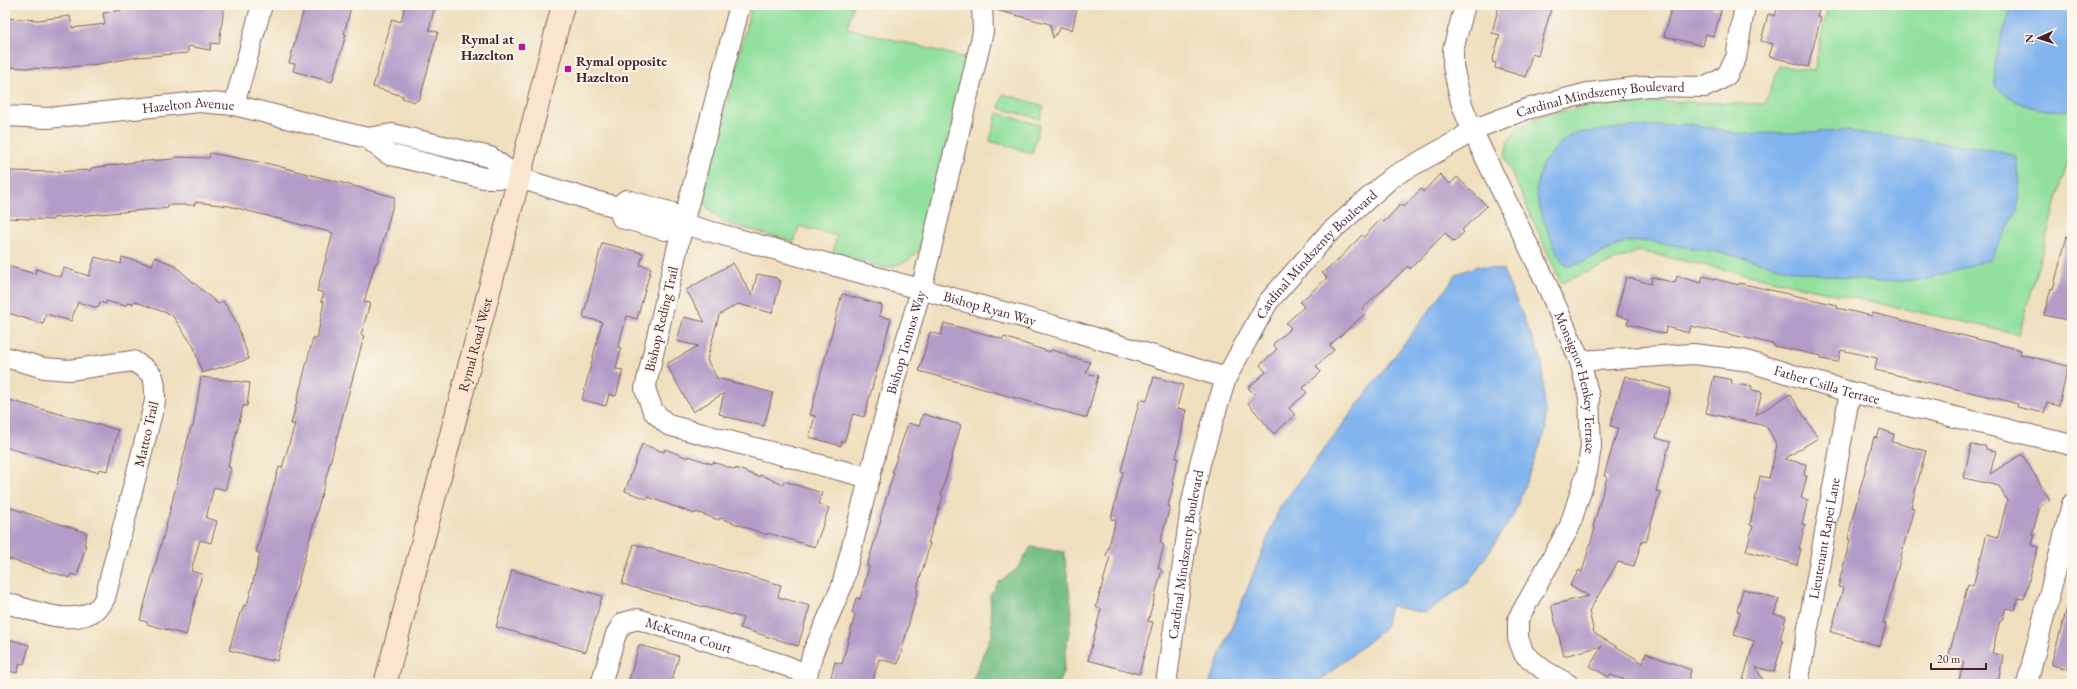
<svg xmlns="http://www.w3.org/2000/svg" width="2077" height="689" font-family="'EB Garamond',serif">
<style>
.green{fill:#91e09e;stroke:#6e8064}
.forest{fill:#74be85;stroke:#5f6e58}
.water{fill:#81b4ee;stroke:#666a8c}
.building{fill:#b39cc8}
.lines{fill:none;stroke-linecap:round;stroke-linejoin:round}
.street-casing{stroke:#84625e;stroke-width:22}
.secondary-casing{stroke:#84625e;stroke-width:24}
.street{stroke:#fff;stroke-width:20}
.secondary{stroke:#fce5cf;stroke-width:22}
.poi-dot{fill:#b5179e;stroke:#fbf7ec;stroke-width:1.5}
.labels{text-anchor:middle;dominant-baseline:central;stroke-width:4;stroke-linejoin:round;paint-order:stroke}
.poi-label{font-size:14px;font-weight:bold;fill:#4a1f2b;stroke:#fbf7ec;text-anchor:end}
.street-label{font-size:14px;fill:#4a1f2b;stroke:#fbf7ec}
</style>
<rect width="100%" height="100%" fill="#fbf7ec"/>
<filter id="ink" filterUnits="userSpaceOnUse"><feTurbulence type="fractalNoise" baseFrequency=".025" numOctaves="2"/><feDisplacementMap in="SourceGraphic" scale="8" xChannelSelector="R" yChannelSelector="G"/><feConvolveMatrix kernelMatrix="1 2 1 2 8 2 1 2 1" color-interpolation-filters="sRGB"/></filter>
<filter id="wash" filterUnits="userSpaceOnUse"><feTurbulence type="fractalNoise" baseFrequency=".012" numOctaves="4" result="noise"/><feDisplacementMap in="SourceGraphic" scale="16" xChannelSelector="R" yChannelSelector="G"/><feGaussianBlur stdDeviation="0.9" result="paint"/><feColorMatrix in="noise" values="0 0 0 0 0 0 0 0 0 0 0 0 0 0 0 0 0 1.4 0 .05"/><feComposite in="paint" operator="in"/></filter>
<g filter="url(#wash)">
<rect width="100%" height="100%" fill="#efdfbe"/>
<!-- green -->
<g class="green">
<polygon points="752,5 853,5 847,28 970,59 919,251 906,262 885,268 833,253 837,236 799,226 794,242 722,222 706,206 704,189"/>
<polygon points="1828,5 2072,5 2072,161 2068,160 2019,334 1639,251 1561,283 1505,158 1507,143 1517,128 1546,114 1622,100 1765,104 1779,66 1814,71"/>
<polygon points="1003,94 1044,106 1040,119 999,108"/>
<polygon points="997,113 1040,125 1032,153 990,141"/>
</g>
<!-- forest -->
<polygon class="forest" points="1031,547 1064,552 1072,611 1063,672 1058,684 971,684 992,633 990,596 999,582 1017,569"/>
<!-- water -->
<g class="water">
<path d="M2012,5H2072V110C2042,112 2017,108 1995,86L1994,62Z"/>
<polygon points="1691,124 1740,134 1847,131 1976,147 2017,156 2020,184 2017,210 1991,259 1924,280 1875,282 1795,271 1718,252 1645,241 1625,242 1576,265 1566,266 1556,251 1541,214 1536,191 1542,164 1560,143 1576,133 1630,127"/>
<polygon points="1477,266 1503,270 1542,361 1546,430 1513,516 1468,583 1425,613 1390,606 1385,628 1316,684 1209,684 1280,507 1457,274"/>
</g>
<g id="blocks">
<!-- building -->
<g class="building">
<polygon points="155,5 207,5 224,8 219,44 211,43 210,50 188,46 188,53 137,57 99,64 51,69 5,67 5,18 38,20 70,16 72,28 105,24 103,13"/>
<polygon points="305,5 343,5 351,7 344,34 346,34 332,82 293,71 295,64 289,63"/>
<polygon points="405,5 435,5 429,30 438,32 420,98 415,102 402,98 403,96 373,87 392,19 401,22"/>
<polygon points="996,5 1078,5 1072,30 1061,27 1053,38 1050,24 996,10"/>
<polygon points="1499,5 1552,5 1538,56 1532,54 1526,77 1495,68 1496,63 1492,62 1500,35 1492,33"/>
<polygon points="1672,5 1713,5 1712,8 1721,10 1714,36 1706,34 1703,46 1664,36"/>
<polygon points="1778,5 1820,5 1817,16 1821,17 1808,67 1769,56 1773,44 1761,41 1768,14 1775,16"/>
<polygon points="210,153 270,164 395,197 377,264 375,264 364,302 370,303 361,335 364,336 277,661 272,659 272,661 229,650 240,613 241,613 244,605 247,606 260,553 256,552 267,513 266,512 279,467 282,468 295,424 291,424 313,338 317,339 324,302 321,301 324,293 317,291 333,233 229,206 195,202 195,205 168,205 168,208 53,218 53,220 5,218 5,176 10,176 10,171 54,172 91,170 91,168 135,162 174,159 174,157 209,158"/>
<polygon points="1440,174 1450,184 1457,177 1487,206 1462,230 1464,232 1454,242 1445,233 1410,269 1408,266 1362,309 1366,313 1330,345 1334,350 1316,366 1321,372 1303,388 1307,393 1289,408 1295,415 1274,434 1248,403 1256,396 1248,388 1266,372 1260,365 1277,349 1273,344 1291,328 1286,323 1304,307 1300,302 1327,278 1322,273 1335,263 1362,235 1364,237 1381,219 1384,222 1401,204 1404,207 1421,189 1423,192"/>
<polygon points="2067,236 2072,237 2072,321 2044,315 2051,288 2053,289"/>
<polygon points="602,243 643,253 640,265 651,268 637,319 627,316 618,347 621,348 616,369 623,370 616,396 609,394 606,406 582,400 602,322 583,317"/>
<polygon points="95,257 121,264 122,257 152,265 155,257 174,265 218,304 223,301 236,321 249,359 202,373 194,347 172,315 134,301 133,304 127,303 126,306 106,301 106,304 100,302 98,308 78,302 71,321 46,314 43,324 5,312 5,276 8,266 35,274 36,269 61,277 64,268 89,276"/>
<polygon points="733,263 752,295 757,274 777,278 777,280 781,281 772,313 738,304 719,315 707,360 717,378 773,393 764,426 723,416 724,415 719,414 724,393 693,412 666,364 698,346 677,341 684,317 705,322 686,290"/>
<polygon points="1677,276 1701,283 1703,276 1739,285 1739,283 1837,305 1837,308 1872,316 1873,313 2021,350 2020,354 2068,366 2059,406 2047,403 2044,413 2017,407 2018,404 1995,398 1875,370 1877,358 1841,350 1838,362 1821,359 1822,356 1774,346 1774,344 1691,326 1689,333 1666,327 1665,334 1627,324 1629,319 1616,315 1626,277 1651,284 1652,277 1675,283"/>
<polygon points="842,294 882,305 879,316 891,319 864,417 853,414 844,442 842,441 841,446 809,437 815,416 810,415"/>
<polygon points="944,323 1003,339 1004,337 1050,352 1051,350 1066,354 1066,356 1090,362 1086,373 1098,376 1087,418 919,371 930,332 941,335"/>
<polygon points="1625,376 1671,389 1656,438 1670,442 1656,491 1660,492 1646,542 1642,541 1634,566 1618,562 1589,611 1594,633 1643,663 1646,653 1691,670 1687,684 1639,684 1610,675 1609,677 1590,666 1602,646 1564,656 1551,605 1589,596 1570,585 1579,570 1582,572 1595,528 1593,527 1607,477 1604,476 1618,428 1610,426"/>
<polygon points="1714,376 1732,380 1731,384 1752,386 1751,390 1762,392 1756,415 1790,394 1818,438 1784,459 1806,464 1804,475 1807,476 1801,498 1808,500 1802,524 1805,525 1799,549 1801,549 1797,565 1746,551 1753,526 1750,525 1760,476 1769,478 1777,445 1766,426 1706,413"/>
<polygon points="201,377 250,383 247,406 243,406 228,467 231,468 225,490 214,487 206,518 217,521 211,543 200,540 191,571 202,574 186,635 147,624 147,622 140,620 165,530 191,427 193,427"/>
<polygon points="1154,377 1183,385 1177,408 1186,410 1176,458 1178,458 1172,482 1174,482 1168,506 1170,506 1160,543 1164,545 1158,568 1162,570 1148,621 1153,622 1139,674 1088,660 1101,609 1096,607 1110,557 1106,556 1116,520 1111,519 1123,472 1121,471 1140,399 1147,401"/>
<polygon points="5,399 118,430 108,471 99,469 98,472 80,469 5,447"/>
<polygon points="923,414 961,425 941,495 943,496 928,543 930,543 917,589 918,590 898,664 879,659 872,684 829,684 835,662 842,664 855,614 852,613 856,598 860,599 869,567 867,566 881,520 880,519 894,472 892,472 908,423 919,426"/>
<polygon points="1880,429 1894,434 1892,442 1926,451 1911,507 1914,508 1883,623 1886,624 1880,646 1831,632 1843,588 1838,587 1850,540 1848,539 1853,516 1874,437 1877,438"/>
<polygon points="642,444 664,452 665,449 688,458 689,456 712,464 713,462 736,470 736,468 759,477 760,475 783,484 784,481 822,493 818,504 829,508 815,547 768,533 767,535 720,518 719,520 696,512 695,514 648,497 647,499 625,491"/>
<polygon points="1971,445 1986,446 1986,449 1996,451 1990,474 2022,454 2050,500 2040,506 2032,534 2035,534 2032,545 2038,547 2024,599 2018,598 2015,610 2006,608 2002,620 2000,620 1992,653 2003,656 1998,684 1958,684 1964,662 1948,658 1968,584 1973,586 1987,534 1998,537 2007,501 1999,486 1964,478"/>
<polygon points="5,506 87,533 84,545 86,545 77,576 71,574 70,578 5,558"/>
<polygon points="634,544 781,585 778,597 810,606 798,646 740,628 743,618 622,584"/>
<polygon points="512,570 602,596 586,652 496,627"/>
<polygon points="1743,589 1779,599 1774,614 1786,617 1780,640 1783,641 1774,672 1756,667 1765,684 1742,684 1754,641 1734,635 1740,612 1737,611"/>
<polygon points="2067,608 2072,609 2072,670 2051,665"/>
<polygon points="5,638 29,645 24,664 20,663 17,673 5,670"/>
<polygon points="639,645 679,656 671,684 628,684"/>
</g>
</g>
</g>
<g filter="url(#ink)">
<use href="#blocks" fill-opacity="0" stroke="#84625e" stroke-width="1"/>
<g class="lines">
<defs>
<g id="street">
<polyline points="740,5 683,224 645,389 653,411 668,425 870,478"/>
<path id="s1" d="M1465,5L1453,50V66L1461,102L1472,130L1543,276L1580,361L1589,397L1591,447L1587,472L1569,528L1518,619V638L1524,654L1545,671L1568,684"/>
<polyline points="234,105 262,5"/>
<path id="s2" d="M5,116L48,118L199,102L234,105L367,138L388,154L484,178H519L594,201L618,207"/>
<polyline points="367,138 392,134 490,157 519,178"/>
<path id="s3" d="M618,207L626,200L670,212L683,224L1073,331L1226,378"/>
<polyline points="618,207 622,218 665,230 683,224"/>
<path d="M5,357L44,368L69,370L133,361C156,375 155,375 155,401L105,598C103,601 101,606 98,608C73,629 32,609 5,603"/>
<path id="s4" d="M1580,361L1693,354L1743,360L1850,392L2072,445"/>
<path id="s5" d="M601,684L616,634L623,623L638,619L787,666L807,675"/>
<path id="s6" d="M805,684L813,652L842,586L892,388L921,290L983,32L982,5"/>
<path id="s7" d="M1166,684L1191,507L1200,463L1226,378L1268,302L1327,235L1392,177L1457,141L1472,130L1527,109L1588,93L1649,86L1705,87L1718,81L1727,75L1736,58L1745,5"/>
<path id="s8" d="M1798,684L1850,392"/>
<polyline points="2027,684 2072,504"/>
</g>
<g id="secondary">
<path id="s9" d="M385,684L519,178L563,5"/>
</g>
</defs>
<!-- street casing -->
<use href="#street" class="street-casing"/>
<!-- secondary casing -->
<use href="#secondary" class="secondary-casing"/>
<!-- street -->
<use href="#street" class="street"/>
<!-- secondary -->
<use href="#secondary" class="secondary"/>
</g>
</g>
<!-- markers -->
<g class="poi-dot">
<rect x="518" y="43" width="8" height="8" rx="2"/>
<rect x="564" y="65" width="8" height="8" rx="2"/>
</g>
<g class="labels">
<!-- poi labels -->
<g class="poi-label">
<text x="514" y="39">Rymal at<tspan x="514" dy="16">Hazelton</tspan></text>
<text x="576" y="61" text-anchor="start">Rymal opposite<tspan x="576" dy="16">Hazelton</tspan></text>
</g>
<!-- street labels -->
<g class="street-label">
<text stroke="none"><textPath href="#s7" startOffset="802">Cardinal Mindszenty Boulevard</textPath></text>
<text stroke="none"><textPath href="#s2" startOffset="184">Hazelton Avenue</textPath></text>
<text stroke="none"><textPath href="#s7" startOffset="467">Cardinal Mindszenty Boulevard</textPath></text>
<text stroke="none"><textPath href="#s3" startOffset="392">Bishop Ryan Way</textPath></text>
<text transform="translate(661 319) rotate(-77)">Bishop Reding Trail</text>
<text stroke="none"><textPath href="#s6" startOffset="357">Bishop Tonnos Way</textPath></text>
<text stroke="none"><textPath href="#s9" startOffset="351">Rymal Road West</textPath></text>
<text stroke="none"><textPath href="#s1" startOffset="405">Monsignor Henkey Terrace</textPath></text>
<text stroke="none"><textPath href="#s4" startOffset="251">Father Csilla Terrace</textPath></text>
<text transform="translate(146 434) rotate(-77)">Matteo Trail</text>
<text stroke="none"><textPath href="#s8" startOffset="148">Lieutenant Rapei Lane</textPath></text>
<text stroke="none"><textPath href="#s7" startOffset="131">Cardinal Mindszenty Boulevard</textPath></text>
<text stroke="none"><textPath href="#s5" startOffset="134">McKenna Court</textPath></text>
</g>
</g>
<!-- margin -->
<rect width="2077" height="689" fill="none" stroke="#fbf7ec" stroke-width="20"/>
<!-- north arrow -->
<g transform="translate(2039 38) rotate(267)" stroke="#fbf7ec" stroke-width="3" paint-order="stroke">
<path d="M0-3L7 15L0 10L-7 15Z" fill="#4a1f2b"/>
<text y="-6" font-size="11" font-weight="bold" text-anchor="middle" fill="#4a1f2b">N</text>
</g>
<!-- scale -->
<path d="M1931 663v6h55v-6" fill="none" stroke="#4a1f2b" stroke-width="2"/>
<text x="1937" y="663" font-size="12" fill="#4a1f2b" stroke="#fbf7ec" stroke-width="3" paint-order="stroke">20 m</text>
</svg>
